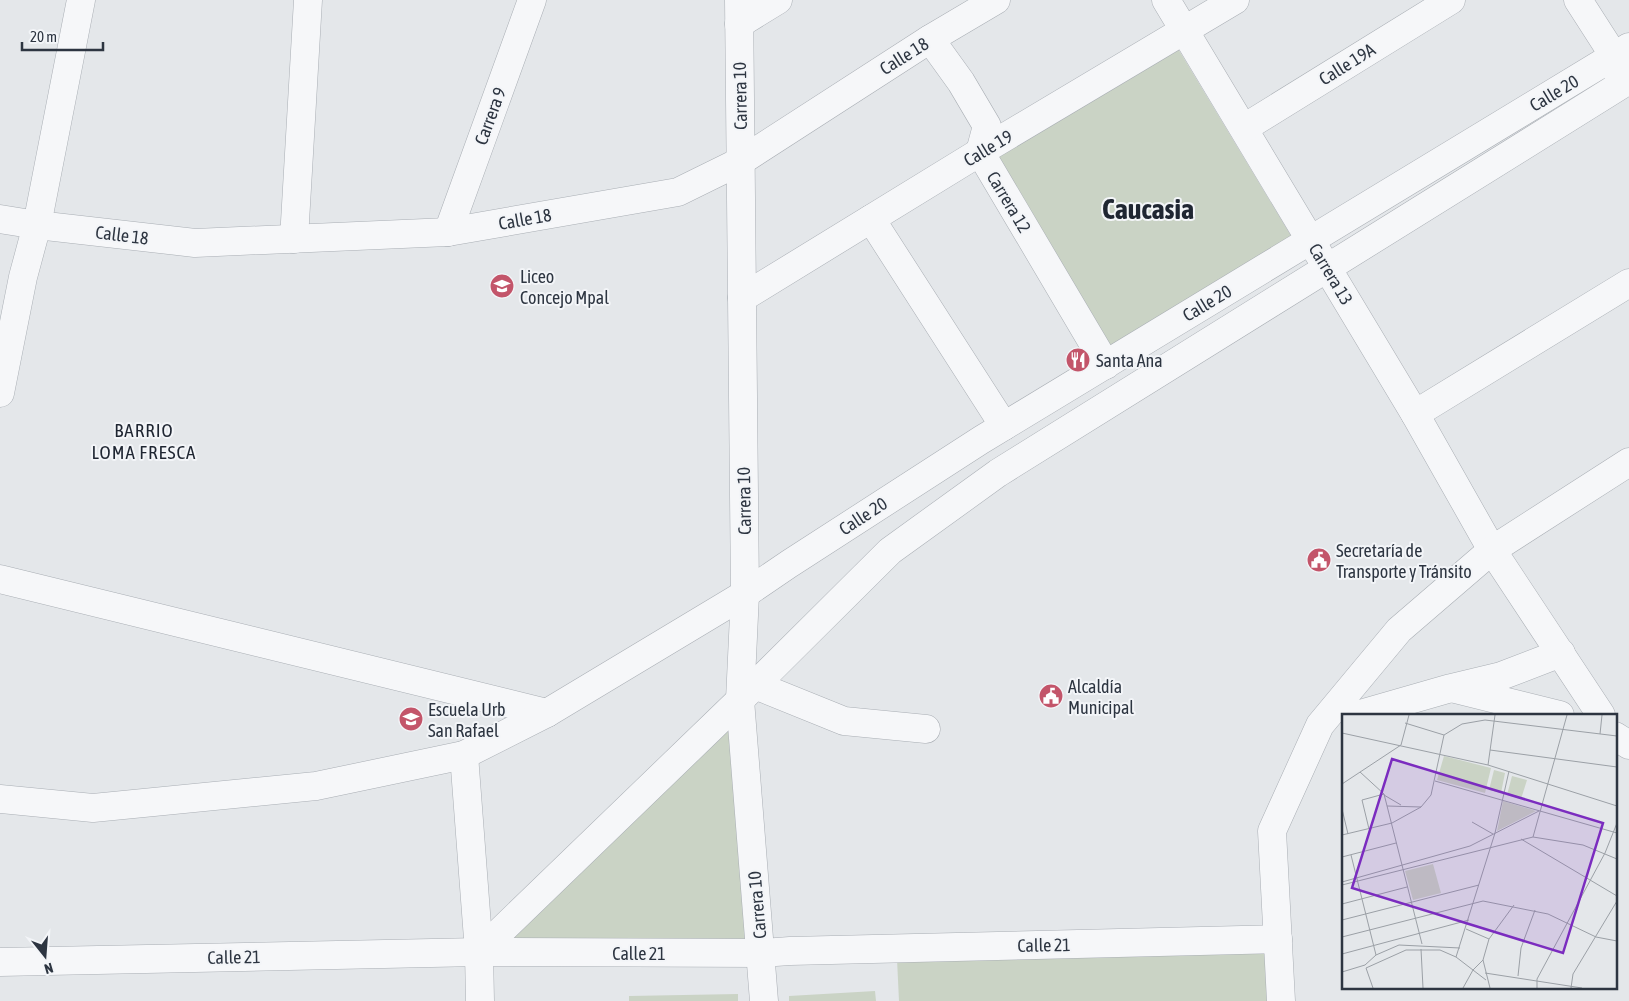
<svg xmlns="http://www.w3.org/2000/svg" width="1629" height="1001" font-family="'Asap Condensed',sans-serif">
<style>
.green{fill:#cad3c5}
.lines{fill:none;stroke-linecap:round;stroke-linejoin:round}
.minor-casing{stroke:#a9aeb4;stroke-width:29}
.minor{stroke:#f6f7f9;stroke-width:28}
.labels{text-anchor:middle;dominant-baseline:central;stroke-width:4;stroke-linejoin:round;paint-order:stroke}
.street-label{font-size:18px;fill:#2d3541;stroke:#f3f5f8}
.poi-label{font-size:18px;fill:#2d3541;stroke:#f3f5f8;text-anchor:start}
.neighbourhood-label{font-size:19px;letter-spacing:1px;fill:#1f2632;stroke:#f3f5f8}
.town-label{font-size:28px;font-weight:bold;fill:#1f2632;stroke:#f3f5f8}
.inset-road{fill:none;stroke:#9ba0a6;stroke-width:1}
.view{fill:#7b2cbf;fill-opacity:0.15;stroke:#7b2cbf;stroke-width:2.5}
.inset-edge{fill:none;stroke:#2d3541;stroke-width:2.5}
</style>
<rect width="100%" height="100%" fill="#e4e7ea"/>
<!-- green -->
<g class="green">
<polygon points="1177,47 1293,239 1110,350 994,158"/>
<polygon points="733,716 753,946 499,945"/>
<polygon points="1266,945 1267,1001 899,1001 897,959"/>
<polygon points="875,991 876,1001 789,1001 789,996"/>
<polygon points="738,994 738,1001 629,1001 629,996"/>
</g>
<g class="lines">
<defs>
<g id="minor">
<polyline points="739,0 745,594 740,700 764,1001"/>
<polyline points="1166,0 1415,414 1492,550 1601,715"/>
<polyline points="1578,0 1614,56 1618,74"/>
<polyline points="739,24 778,0"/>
<polyline points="930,39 961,82 987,126 980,152 1106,365"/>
<polyline points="1244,128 1451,0"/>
<polyline points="0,219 37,225 195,243 448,232 678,192 741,161 930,39 996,0"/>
<polyline points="871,219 1004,426"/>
<polyline points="448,232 532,0"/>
<polyline points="294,239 308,0"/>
<polyline points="742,298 980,152 1235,0"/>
<polyline points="0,393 23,277 37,225 81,0"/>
<polyline points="1415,414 1629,283"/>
<polyline points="0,579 547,713"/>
<polyline points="755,685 844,721 926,729"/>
<polyline points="1455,689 1560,715"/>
<polyline points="1357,715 1451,688 1501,676 1561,653"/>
<polyline points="1615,736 1629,745"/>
<polyline points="464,755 479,952 480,1001"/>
<polyline points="0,799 93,808 316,786 464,755 547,713 745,594 789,564 981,440 1629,47"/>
<polyline points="479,952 740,700 890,551 998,473 1629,80"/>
<polyline points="0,962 479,952 761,953 790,951 1278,939"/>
<polyline points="1281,1001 1272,831 1320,725 1399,630 1492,550 1629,462"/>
</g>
</defs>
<!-- minor casing -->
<use href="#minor" class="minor-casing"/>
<!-- minor -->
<use href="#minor" class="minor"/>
</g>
<!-- icons -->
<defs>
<symbol id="school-disc" viewBox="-11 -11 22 22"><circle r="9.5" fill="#c3556a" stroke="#f3f5f8"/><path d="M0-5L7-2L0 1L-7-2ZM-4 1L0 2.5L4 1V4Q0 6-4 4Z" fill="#fff"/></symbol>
<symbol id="restaurant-disc" viewBox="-11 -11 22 22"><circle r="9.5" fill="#c3556a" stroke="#f3f5f8"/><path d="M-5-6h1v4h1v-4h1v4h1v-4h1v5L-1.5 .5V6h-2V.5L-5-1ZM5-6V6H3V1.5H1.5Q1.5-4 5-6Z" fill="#fff"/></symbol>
<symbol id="civic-disc" viewBox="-11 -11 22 22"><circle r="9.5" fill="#c3556a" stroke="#f3f5f8"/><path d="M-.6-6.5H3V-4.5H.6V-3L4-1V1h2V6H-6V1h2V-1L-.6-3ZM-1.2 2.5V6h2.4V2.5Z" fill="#fff"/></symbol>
</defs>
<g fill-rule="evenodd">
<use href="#school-disc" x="488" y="272" width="28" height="28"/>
<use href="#restaurant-disc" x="1064" y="346" width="28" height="28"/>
<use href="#civic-disc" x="1305" y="546" width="28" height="28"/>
<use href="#civic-disc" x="1037" y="682" width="28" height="28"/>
<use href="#school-disc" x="397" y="705" width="28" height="28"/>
</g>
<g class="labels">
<!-- street labels -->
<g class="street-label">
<text transform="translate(904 56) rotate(-32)">Calle 18</text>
<text transform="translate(1347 64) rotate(-32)">Calle 19A</text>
<text transform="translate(1554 93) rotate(-31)">Calle 20</text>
<text transform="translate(740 96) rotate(-91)">Carrera 10</text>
<text transform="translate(490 116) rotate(-70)">Carrera 9</text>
<text transform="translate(988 148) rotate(-31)">Calle 19</text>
<text transform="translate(1009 202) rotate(59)">Carrera 12</text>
<text transform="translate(525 219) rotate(-10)">Calle 18</text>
<text transform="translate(122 235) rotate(7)">Calle 18</text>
<text transform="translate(1331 274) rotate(59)">Carrera 13</text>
<text transform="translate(1207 303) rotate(-31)">Calle 20</text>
<text transform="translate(744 501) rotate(-91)">Carrera 10</text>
<text transform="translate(863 516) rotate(-33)">Calle 20</text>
<text transform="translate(757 905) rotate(-95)">Carrera 10</text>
<text transform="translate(1044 945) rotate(-1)">Calle 21</text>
<text x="639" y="953">Calle 21</text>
<text transform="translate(234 957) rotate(-1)">Calle 21</text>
</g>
<!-- poi labels -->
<g class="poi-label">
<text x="520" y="276">Liceo<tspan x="520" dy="21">Concejo Mpal</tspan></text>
<text x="1096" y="360">Santa Ana</text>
<text x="1336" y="550">Secretaría de<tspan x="1336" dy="21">Transporte y Tránsito</tspan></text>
<text x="1068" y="686">Alcaldía<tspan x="1068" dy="21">Municipal</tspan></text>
<text x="428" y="709">Escuela Urb<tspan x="428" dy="21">San Rafael</tspan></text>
</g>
<!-- neighbourhood labels -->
<g class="neighbourhood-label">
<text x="144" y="430">BARRIO<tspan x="144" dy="22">LOMA FRESCA</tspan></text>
</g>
<!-- town labels -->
<g class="town-label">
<text x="1148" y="209">Caucasia</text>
</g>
</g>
<!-- overview -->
<g transform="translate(1342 714)">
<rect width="275" height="275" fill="#e4e7ea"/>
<path d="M102,42L149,54L143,79L95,66ZM152,56L163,59L159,79L147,76ZM170,62L185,66L179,85L165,81ZM161,87L194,97L155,117ZM91,150L99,179L71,186L63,157Z" fill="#cad3c5"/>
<path class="inset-road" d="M63,9L102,21M0,19L146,51L275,92M258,20L260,1M148,36L275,53M146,51L153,1M18,58L42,80L80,230M93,67L275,119M0,70L59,31L67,1M42,81L59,91M45,92L79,93M0,95L6,120M130,108L151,120M27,115L20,86L42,80M0,121L50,109L79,93L89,81L102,21L120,10L143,6L275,22M191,123L225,1M179,125L275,182M9,141L34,241M0,143L54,129M0,168L128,132L197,97M0,171L191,123L241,131L275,145M0,190L65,173M0,206L137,171M124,215L147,225M0,223L141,187L206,200L254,223L275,227M79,235L81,274M0,240L127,206M114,243L153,119L167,57M141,246L148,274M24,254L64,236H98L114,243L144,266M24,254L31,274M0,258L23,251L34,241L57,231L118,234M143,259L240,274M176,262L179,234L193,196M121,274L131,256L141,246L147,225L172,191M195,274V265L263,139L275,109M229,274L231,260L275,187"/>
<path class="view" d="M50,45L261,109L221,239L10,174Z"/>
<rect width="275" height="275" class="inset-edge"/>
</g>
<!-- north arrow -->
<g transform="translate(45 956) rotate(163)" stroke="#f3f5f8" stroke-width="4" paint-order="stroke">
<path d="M0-4L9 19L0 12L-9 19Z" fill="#2d3541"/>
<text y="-8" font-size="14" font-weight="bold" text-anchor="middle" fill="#2d3541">N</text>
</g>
<!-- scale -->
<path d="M22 42v8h81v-8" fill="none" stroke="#2d3541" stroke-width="2.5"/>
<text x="30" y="42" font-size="15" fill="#2d3541" stroke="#f3f5f8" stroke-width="4" paint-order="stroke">20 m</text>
</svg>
